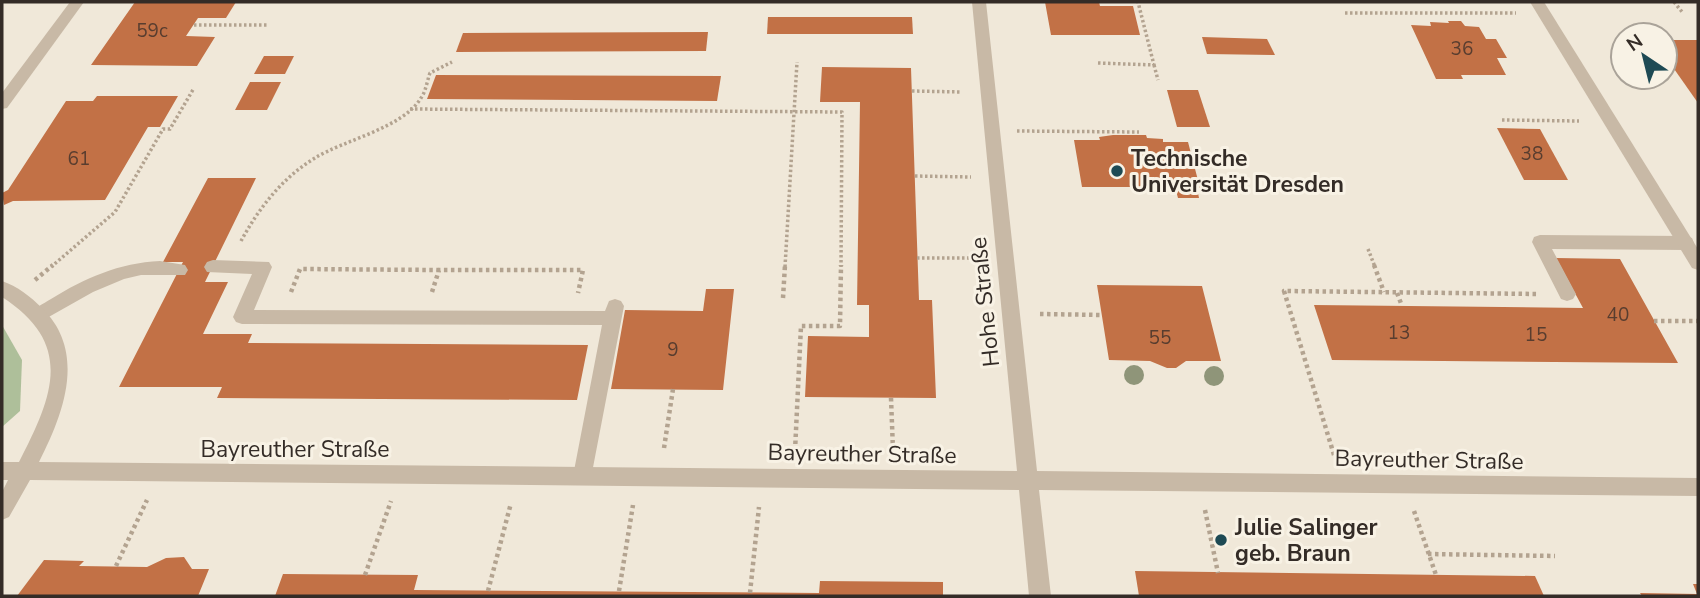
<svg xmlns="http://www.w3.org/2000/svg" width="1700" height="598" font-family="'Nunito Sans',sans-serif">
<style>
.green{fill:#aebf9a}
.building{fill:#c27146}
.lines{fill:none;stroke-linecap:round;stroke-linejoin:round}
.path-far1{stroke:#b3a390;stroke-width:3.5;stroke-dasharray:2.5 2.5;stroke-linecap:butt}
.path{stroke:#b3a390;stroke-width:4.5;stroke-dasharray:3.5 3.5;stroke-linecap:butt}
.service{fill:#c8b9a6;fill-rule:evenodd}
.minor{fill:#c8b9a6;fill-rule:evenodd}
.tertiary{fill:#c8b9a6;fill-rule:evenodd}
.tree{fill:#8f9579}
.poi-dot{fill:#1e4a54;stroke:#f8f2e5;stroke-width:2.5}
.labels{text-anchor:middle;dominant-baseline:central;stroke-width:6;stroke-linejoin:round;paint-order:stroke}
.number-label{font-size:19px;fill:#583d2f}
.poi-label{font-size:23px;font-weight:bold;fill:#342c27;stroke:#f8f2e5;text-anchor:start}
.street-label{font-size:23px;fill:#342c27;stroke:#f8f2e5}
</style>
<rect width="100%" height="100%" fill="#f0e8d9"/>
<!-- green -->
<polygon class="green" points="2,325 22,360 20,411 2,427"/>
<!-- building -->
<g class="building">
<polygon points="135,2 236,2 226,18 198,18 186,36 215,37 197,66 91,65"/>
<polygon points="1045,2 1099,2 1100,6 1133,6 1140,35 1051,35"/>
<polygon points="768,17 912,17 913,34 767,34"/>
<polygon points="1448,21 1461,21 1465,26 1479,27 1486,39 1496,39 1507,58 1497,58 1506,75 1461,75 1463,79 1436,79 1411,25 1431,26 1430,22 1449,23"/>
<polygon points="708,32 706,51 456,52 463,33"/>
<polygon points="1202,37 1267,39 1275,55 1207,54"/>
<polygon points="1665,40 1698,40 1698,103 1665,56"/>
<polygon points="264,56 294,56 285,74 254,74"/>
<polygon points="822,67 911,68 919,300 932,300 936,398 805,397 808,336 869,337 869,305 857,305 860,102 820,102"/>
<polygon points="436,75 721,76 717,101 427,99"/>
<polygon points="250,82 281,82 267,110 235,110"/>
<polygon points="1167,90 1198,90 1210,127 1177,127"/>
<polygon points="97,96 178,96 160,127 148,127 105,200 13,201 4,205 2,193 8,190 66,101 93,101"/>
<polygon points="1497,128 1540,129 1568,180 1524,180"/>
<polygon points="1113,135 1146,135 1147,138 1163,139 1163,142 1188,142 1200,188 1197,188 1199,198 1178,198 1175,187 1082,187 1074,140 1100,140 1099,137"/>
<polygon points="208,178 256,178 205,282 228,282 203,334 252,334 248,343 588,345 577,400 217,398 222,387 119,387 183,262 163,262"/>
<polygon points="1556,258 1620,259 1678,363 1332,360 1314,305 1583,308"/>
<polygon points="1097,285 1202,286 1221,361 1186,361 1176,368 1167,368 1150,361 1109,360"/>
<polygon points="706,289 734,289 723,390 611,389 625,310 703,311"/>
<polygon points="184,557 192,569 209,569 198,596 17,596 44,560 84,561 79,566 147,567 166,558"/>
<polygon points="1135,571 1535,576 1544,596 1139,596"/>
<polygon points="283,574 418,575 414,590 819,593 820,581 943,582 943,596 275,596"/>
<polygon points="1693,584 1698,584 1698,596 1642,596 1640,593 1697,594"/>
</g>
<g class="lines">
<!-- path-far1 -->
<g class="path-far1">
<polyline points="1674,2 1683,13"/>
<polyline points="1345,13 1516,13"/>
<polyline points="194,25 267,25"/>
<polyline points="1098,63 1154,65 1138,2"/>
<polyline points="1154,65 1158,80"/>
<polyline points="912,91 962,92"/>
<polyline points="410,109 842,112 841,267"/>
<polyline points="1502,120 1579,121"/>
<polyline points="1017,131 1139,132"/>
<polyline points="915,176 971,177"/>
<path d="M241,241C259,208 282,178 315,158C344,140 403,128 421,98C426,91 427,81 430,73L452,62"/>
<polyline points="1368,249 1375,267"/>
<polyline points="917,258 980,258"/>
<polyline points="51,267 115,212 163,129 170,129 194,88"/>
<polyline points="785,267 797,62"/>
</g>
<!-- path -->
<g class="path">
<polyline points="1374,265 1384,292"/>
<polyline points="35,280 53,265"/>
<polyline points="291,292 300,269 439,270"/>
<polyline points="432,292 439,270 583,270 578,293"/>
<polyline points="1397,293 1402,306"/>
<polyline points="783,298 785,265"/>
<polyline points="1040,314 1102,315"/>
<polyline points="1654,321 1698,321"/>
<polyline points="891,398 893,450"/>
<polyline points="664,448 673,389"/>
<polyline points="795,451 801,326 840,326 841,265"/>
<polyline points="1334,455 1284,291 1538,294"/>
<polyline points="1205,510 1218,573"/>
<polyline points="1414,511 1436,575"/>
<polyline points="1428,554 1555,556"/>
<polyline points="116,566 147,500"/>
<polyline points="365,575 391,501"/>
<polyline points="488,591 511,503"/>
<polyline points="619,591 633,505"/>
<polyline points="750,593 759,507"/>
</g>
<!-- service -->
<g class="service">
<polygon points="1540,235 1686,236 1692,238 1694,243 1692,248 1686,250 1552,249 1576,294 1573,299 1567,301 1561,299 1532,242 1534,237"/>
<polygon points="213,260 269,262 272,267 254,310 605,311 609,301 615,299 621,301 624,306 590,483 583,485 576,483 573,476 602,325 242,324 236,322 233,317 252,274 207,272 204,267 207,262"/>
<path d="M160,261L185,265L188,270L185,275H141L124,279L93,292L38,323L32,321L29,316C33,308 43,304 51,299C85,278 119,263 160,261Z"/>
</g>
<!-- minor -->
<g class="minor">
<path d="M972,2H986L1037,471L1698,478V496L1039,490L1051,596H1029L1019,490L30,480L9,517L2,520V492L8,480H2V462H19C53,396 75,344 2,297V281C17,286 31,297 42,308C87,352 64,413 39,462L1017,471Z"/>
<polygon points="1530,2 1544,2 1698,249 1698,270 1692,268"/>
</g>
<!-- tertiary -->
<polygon class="tertiary" points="70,2 84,2 7,108 2,109 2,93"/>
</g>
<!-- trees -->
<g class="tree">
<circle cx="1134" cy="375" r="10"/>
<circle cx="1214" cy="376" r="10"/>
</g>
<!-- markers -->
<g class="poi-dot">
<circle cx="1117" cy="171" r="7"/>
<circle cx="1221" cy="540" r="7"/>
</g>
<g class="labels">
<!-- number labels -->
<g class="number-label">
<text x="152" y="31">59c</text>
<text x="1462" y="49">36</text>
<text x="1532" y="154">38</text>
<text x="79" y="159">61</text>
<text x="1618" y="315">40</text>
<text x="1399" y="333">13</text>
<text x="1536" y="335">15</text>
<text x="1160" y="338">55</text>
<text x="673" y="350">9</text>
</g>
<!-- poi labels -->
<g class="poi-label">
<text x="1131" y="158">Technische<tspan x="1131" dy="26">Universität Dresden</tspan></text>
<text x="1235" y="527">Julie Salinger<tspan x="1235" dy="26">geb. Braun</tspan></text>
</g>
<!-- street labels -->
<g class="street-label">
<text transform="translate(985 302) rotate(-96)">Hohe Straße</text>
<text x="295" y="449">Bayreuther Straße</text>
<text transform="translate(862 454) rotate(1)">Bayreuther Straße</text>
<text transform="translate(1429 460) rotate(1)">Bayreuther Straße</text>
</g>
</g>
<!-- border -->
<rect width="1700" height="598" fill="none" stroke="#342c27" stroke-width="7"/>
<!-- north arrow -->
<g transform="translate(1644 56) rotate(325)"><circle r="33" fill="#f8f2e5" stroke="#aaa399" stroke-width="2"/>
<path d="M0-5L12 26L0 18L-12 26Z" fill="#1e4a54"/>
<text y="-10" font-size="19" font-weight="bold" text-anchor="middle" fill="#342c27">N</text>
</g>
</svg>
